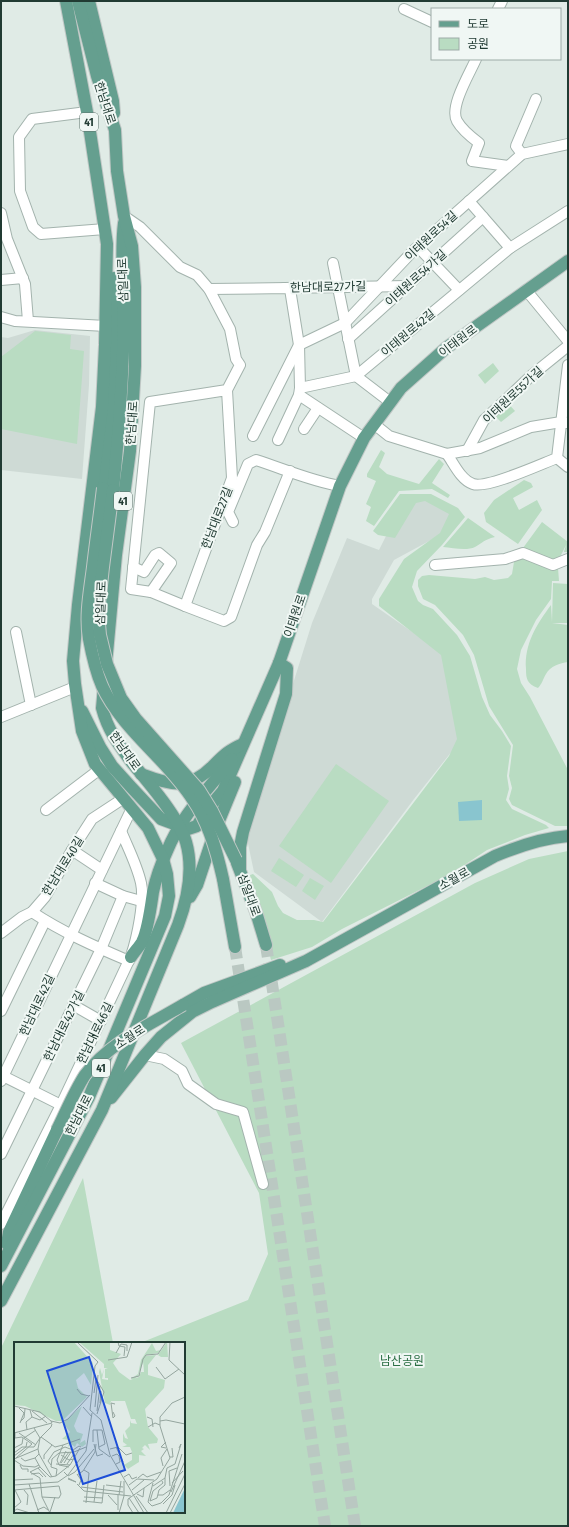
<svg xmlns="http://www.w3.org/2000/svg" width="569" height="1527" font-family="'Fira Sans Condensed','Noto Sans KR',sans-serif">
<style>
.built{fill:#cedad5}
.green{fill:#b9dcc2}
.water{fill:#89c5cf}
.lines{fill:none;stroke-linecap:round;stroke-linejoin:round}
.major-tunnel{stroke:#bac8c2;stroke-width:12;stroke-dasharray:12 6;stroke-linecap:butt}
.minor-casing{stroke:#a3b3ad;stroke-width:12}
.major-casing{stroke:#c1c8c6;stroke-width:14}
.minor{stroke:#fff;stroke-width:10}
.major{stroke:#659f8f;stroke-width:12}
.major-bridge-casing{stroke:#c1c8c6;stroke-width:14;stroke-linecap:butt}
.major-bridge{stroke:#659f8f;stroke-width:12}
.labels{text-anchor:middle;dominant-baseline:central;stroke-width:4;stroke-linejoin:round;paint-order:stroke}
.shield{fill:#f0f7f4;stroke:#5f736d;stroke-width:1}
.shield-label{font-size:11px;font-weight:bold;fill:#213b33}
.street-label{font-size:12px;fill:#213b33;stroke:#f0f7f4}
.park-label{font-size:12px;fill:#2c7045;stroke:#f0f7f4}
.inset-road{fill:none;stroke:#94a59e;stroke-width:1}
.view{fill:#1d4ed8;fill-opacity:0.15;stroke:#1d4ed8;stroke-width:2}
.inset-edge{fill:none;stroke:#213b33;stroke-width:2}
</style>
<rect width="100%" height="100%" fill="#e0ebe6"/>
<!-- built -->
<g class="built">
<polygon points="35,330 90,336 89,385 82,479 1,470 1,337 8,338"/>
<polygon points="419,494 456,514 444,533 394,560 372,599 372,604 444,654 460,741 414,799 322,922 254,872 246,834 312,623 347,538 379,550 406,496"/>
</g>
<!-- green -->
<g class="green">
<polygon points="35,331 71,335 70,349 84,351 77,444 1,429 1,357"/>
<polygon points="493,363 499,371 485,384 478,375"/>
<polygon points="507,402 515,411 501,422 497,418 495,413"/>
<polygon points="381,450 385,453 379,467 387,474 419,484 439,459 444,464 432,483 450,495 448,498 432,489 399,491 374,526 366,521 371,507 366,504 376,481 367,477 367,474"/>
<polygon points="524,480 531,483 533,487 513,498 519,510 537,500 542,510 518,544 486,522 484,513 494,500"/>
<polygon points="400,494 431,494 458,508 465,517 442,545 417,571 412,587 418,601 423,605 433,609 457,635 470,656 482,697 490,715 502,731 511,746 507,776 509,789 506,800 512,809 546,825 549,828 525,835 487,850 451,874 342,929 312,947 271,960 250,875 253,874 272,892 278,906 283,913 297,920 314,920 323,922 449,756 457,739 441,655 379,606 379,599 404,559 440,533 449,514 425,501 416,503 395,538 378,535 373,531"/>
<path d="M468,518L495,537C483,540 484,542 475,547C467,551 453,548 443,547Z"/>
<polygon points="542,522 568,542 568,552 564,552 566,545 560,557 553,560 523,548"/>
<polygon points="515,556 558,568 559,581 552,581 551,599 536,620 521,650 517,669 521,683 530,697 568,770 568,826 555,826 512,805 509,799 512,788 509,776 513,745 489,706 474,655 463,635 435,605 423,599 418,586 418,580 422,576 429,575 475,579 485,577 494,580 508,578 512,574"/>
<path d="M553,583L568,584V623H552L568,625V662C560,663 550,666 546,674C543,679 542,684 538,688C527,684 526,679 526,669C524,644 537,624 551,605L552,622Z"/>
<polygon points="336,764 389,801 331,883 279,846"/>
<polygon points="568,851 568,1526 1,1526 1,1348 83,1178 113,1343 15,1343 15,1512 184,1512 184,1343 140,1343 248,1300 268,1254 259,1193 181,1043 475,883 529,859"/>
<polygon points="279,858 304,875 296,887 271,871"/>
<polygon points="310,878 324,886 315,900 302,891"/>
</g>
<!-- water -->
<polygon class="water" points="482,800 482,820 459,821 458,802"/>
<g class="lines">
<!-- major-tunnel -->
<g class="major-tunnel">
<polyline points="266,945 355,1526"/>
<polyline points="235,947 325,1526"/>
</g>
<defs>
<g id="minor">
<polyline points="404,9 432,22"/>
<polyline points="498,9 502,1"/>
<path d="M476,59C470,73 449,107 457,121C462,130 471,137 479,143L472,161L508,166"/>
<polyline points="87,112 32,119 19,137 20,191 33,227 41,234 105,229"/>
<polyline points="522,154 516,146 536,99"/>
<polyline points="469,201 510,248"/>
<polyline points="1,213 7,239 25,284 28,321"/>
<polyline points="124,216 140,227 180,267 197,275 209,289 230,329 236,359 240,365 227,390 232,478 185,606 151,592 131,589 150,402 227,390"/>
<polyline points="418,247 459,290"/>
<polyline points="333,263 356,376 390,402"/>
<polyline points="1,280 23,278"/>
<polyline points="284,288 408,286"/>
<polyline points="209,289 288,288 290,289 299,345 300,388 299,395 278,440"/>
<polyline points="526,290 568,341"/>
<polyline points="1,317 15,321 106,326"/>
<polyline points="348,339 483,217"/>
<polyline points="300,388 356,376 510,248 568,211"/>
<polyline points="299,395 364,438"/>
<polyline points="374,424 389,436 447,454 480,448 531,427 561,422 566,423"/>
<polyline points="304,429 318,408"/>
<polyline points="253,436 299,345 345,323 413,251 522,154 568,144"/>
<polyline points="467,451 484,420 532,375 568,346"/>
<path d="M447,454C454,464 461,480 473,484C487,489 541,464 557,458L568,365"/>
<polyline points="557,458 568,467"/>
<path d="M233,522L228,512L248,464L256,460C284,469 311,481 340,486"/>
<polyline points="435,565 505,559 523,553 553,565 568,559"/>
<polyline points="133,567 144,572 155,555 159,553 171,563 151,592"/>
<polyline points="185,606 224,621 231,617 257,545 265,532 290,471"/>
<polyline points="16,632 31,705"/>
<polyline points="1,717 75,687"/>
<polyline points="46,810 100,769"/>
<polyline points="72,850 102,870"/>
<polyline points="95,883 123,896 141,901"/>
<path d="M32,912C62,932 96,947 129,961"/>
<polyline points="1,933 22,917 32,912 45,897 72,850 92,819 124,798"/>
<polyline points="73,1005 101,1021"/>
<polyline points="1,1011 45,921"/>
<polyline points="145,1055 164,1059 182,1071 188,1084 216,1104 243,1112 263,1184"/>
<polyline points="1,1075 61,1105"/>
<polyline points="1,1081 132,808"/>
<polyline points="1,1154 101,949 123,896"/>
<path d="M1,1224L61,1105L131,956C137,938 145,901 141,883C137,865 128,848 121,831"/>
</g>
<g id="major">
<polyline points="89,1 113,101 114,113"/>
<path d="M103,488C111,418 116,349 114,278"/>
<path d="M113,490C119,432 123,375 124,317C124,285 120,254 124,223"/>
<polyline points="82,711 100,747 112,766 131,787 161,819 188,829 197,826 206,811 223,791 279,663 340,486 364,438 401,388 446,348 568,261"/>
<path d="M141,774C172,785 188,791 213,766C224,755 229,750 243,744"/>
<polyline points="237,863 256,912 266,945"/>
<polyline points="240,869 240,847 243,832 286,694 287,668 279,663"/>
<polyline points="223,879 235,947"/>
<polyline points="190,897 197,885 216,828 235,782"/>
<path d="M131,957C134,952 139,947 142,942C148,930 151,906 153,892C156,878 161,864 167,851C182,814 208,790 232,759"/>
<polyline points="183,1005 204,993 280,965"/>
<path d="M111,1098L145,1055L161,1037L192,1012L212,1002L306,961L495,856C519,846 542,838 568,836"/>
<polyline points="7,1244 9,1232 57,1130"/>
<polyline points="1,1266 89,1097 165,916 169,896 167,874 163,859 148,828 95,764 82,731 75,684 73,661 78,605 102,407 105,345 107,244 87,112 66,1"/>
<path d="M1,1301L102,1110L178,925C188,898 194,870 186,842C179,818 149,783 133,764C119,745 108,731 102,708L116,555L130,451L135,366V287L132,246L124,216L117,171L115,130L97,76L78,1"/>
</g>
</defs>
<!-- minor casing -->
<use href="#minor" class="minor-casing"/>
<!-- major casing -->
<use href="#major" class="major-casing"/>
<!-- minor -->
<use href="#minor" class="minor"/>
<!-- major -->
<use href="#major" class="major"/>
<defs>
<g id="major-bridge">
<path d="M103,488C100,514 96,541 93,567C90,591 85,615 89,639C92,655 96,672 102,686C123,731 167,759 193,800C209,823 217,852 223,879"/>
<polyline points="113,490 103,567 98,613 100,635 107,664 121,698 136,719 199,790 212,811 236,860"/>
<path d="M57,1130C66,1112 74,1092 85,1075C109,1043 149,1025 183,1005"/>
</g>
</defs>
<!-- major-bridge casing -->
<use href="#major-bridge" class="major-bridge-casing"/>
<!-- major-bridge -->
<use href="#major-bridge" class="major-bridge"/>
</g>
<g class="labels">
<!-- shield labels -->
<g class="shield">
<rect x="80" y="113" width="18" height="18" rx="3"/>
<rect x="114" y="492" width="18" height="18" rx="3"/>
<rect x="92" y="1059" width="18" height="18" rx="3"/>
</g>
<g class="shield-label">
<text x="89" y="122">41</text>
<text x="123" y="501">41</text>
<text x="101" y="1068">41</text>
</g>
<!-- street labels -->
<g class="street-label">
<text transform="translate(105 103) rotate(72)">한남대로</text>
<text transform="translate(431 236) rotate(-43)">이태원로54길</text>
<text transform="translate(416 278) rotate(-42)">이태원로54가길</text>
<text transform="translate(123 280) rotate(-92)">삼일대로</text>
<text transform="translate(328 287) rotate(-1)">한남대로27가길</text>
<text transform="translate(408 333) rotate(-40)">이태원로42길</text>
<text transform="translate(458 341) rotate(-37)">이태원로</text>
<text transform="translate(513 395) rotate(-43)">이태원로55가길</text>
<text transform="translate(132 423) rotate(-86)">한남대로</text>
<text transform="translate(217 518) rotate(-69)">한남대로27길</text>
<text transform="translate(101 603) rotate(-88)">삼일대로</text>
<text transform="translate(295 616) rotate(-71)">이태원로</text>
<text transform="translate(125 751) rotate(55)">한남대로</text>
<text transform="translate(63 866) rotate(-58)">한남대로40길</text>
<text transform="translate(454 879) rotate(-29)">소월로</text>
<text transform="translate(249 895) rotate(70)">삼일대로</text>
<text transform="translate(37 1005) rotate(-65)">한남대로42길</text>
<text transform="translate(64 1026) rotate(-64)">한남대로42가길</text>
<text transform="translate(95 1033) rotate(-64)">한남대로46길</text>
<text transform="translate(130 1037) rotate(-33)">소월로</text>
<text transform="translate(79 1115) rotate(-63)">한남대로</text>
</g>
<!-- park labels -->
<g class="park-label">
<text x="402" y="1361">남산공원</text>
</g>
</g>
<!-- overview -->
<g transform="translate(14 1342)">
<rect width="171" height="171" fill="#e0ebe6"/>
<path d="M0,0H60L79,21L77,43L70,31L62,38L64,46L73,55L48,79H42L11,64L0,63ZM65,0H96V8L107,12L99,21L105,30L116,38L125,35L127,30H130L129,17L132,14L142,13L134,23V33L151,38L150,46L131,67L134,85L144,97L143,101L134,102L136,108L131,103L128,106L130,107L127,109L132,114L125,113V120L114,127L110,123L118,118V110L116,105H108L113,103L109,100V91L111,96L114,97L111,89L116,84V78L117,81L123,82L121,77H117L111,59H97L96,63L91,61L85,30L86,26L88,33L90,27L88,37L94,38V28V36H91V27L94,26H90V22ZM153,0L154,15H147L144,13ZM138,1L142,9L147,8L144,11L132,13L124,34L120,37H117L124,32L127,18ZM68,64L60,84L63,90L69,92L66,101L71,98L72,102L68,105L63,101L61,105L57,102L54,105L56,98L48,97L56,90L49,81Z" fill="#b9dcc2"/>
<path d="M171,146V171H159Z" fill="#89c5cf"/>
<path class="inset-road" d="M63,0L84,20M104,0L105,4L111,5L110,14M156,0L155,18L171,33M102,11L107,2L113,3V9M94,18L113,15L118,0M84,20L81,24L76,68L87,78L96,113L130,171M142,25L151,37L165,27M81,35L90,50L83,72M117,36L125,34L129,17L132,13L144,12L152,0M63,47L67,52L75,54M80,51L82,37M86,61L87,49M0,64L26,70L37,79L46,81L54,77L76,53M69,65L78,75M81,65L84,33M5,66L10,71L6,81M16,68L18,75L26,78L32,74M18,69L33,81M83,69L86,44M99,70L101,74L99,76L97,61L101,62M133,75L138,77L139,85M146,79L152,78L171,82M6,80L10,76L11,67M134,85L141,81L146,83M13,88L12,80L18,75M0,91L38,81L37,79M1,91V96L8,95L18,102L2,116M5,91L22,103M27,95L41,105L49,103M10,96L22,88M79,100V88H83M152,100L147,105L152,106M80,102L83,114L89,112M85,105L91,102L88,88H83L85,107L96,115M102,105L109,120M0,106L8,102L9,96M24,107L25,112L21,116L26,125L16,130L26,136L28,155L36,171M96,107L104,105L112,113L118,111M0,111L8,105H20L26,96L20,86M25,112L38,135M47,113L55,118L60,117M0,114L12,105L13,100M98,114L103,112L105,114L106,120L102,122M156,115H159L158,106M7,116L11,119L21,116M61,116L59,108L65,104L67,105M0,117L24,107L26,96L37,85L38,82M30,117V113L38,103M0,118L9,124L21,125L25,123M46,121L52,109M47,121L55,110M50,121L57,110M42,122L56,123M53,122L60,112M6,123L8,127H14V130M37,123L34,119L40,110L51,105L59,108M149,124L147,116L153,107M26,125L36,135L42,134L56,123L66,106M37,125L38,117L45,111L60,110L72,105M37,125L43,127L42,134M55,125L45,123L43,118L49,103L66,97M24,126L32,135M70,128L75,131L72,161M50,130L54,134L61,130L80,107M17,132L25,131L29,135M63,132L67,138L65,143M63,133L69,129L81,110L82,102M110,135L115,132L118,137L123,135M54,136L62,140L54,137M124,136L129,132L133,135L147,130M0,138L19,137M148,139L149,141L139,149L136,159L143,156L145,148L151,143V136M139,141L134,160L138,164L147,161L155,153L168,112M158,141L169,129M15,142L25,171M63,142L70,149L117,154M0,143L44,140L54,133L72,109L78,71M92,143L109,145M115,143L123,137L140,138M139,144L151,136L153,126L161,122L167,102L165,106M156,144L155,129L163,126M67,145L109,150M0,148L45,144L47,152L45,156L28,155M10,148L14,153L13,163M118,148L130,138M157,150L171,119M123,152L129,155L130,146M94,153L103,163M104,153V168M105,153L107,139M144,153H149L156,148M122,154L134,171M70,155L89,156M115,156L125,171M69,159L88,161L90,143M80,160L83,139M149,162L158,153L161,143M0,166L7,160L1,148M23,168L30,165L34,168M0,169L3,167L16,171M36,170L41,155M105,171L110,154V139M119,171L114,163V157L143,137L156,116L146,84V75L158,61L171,55M152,171L171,132M156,171L171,142"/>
<path class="view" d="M75,15L111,128L69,142L33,29Z"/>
<rect width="171" height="171" class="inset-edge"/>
</g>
<!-- border -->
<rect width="569" height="1527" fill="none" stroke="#213b33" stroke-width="4"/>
<!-- legend -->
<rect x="431" y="8" width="130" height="52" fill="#f0f7f4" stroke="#9daca7"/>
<rect x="439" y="21" width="20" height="6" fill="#659f8f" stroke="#9daca7"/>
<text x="467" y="28" font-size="12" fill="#213b33">도로</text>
<rect x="439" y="38" width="20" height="12" fill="#b9dcc2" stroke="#9daca7"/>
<text x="467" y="48" font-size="12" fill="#213b33">공원</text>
</svg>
